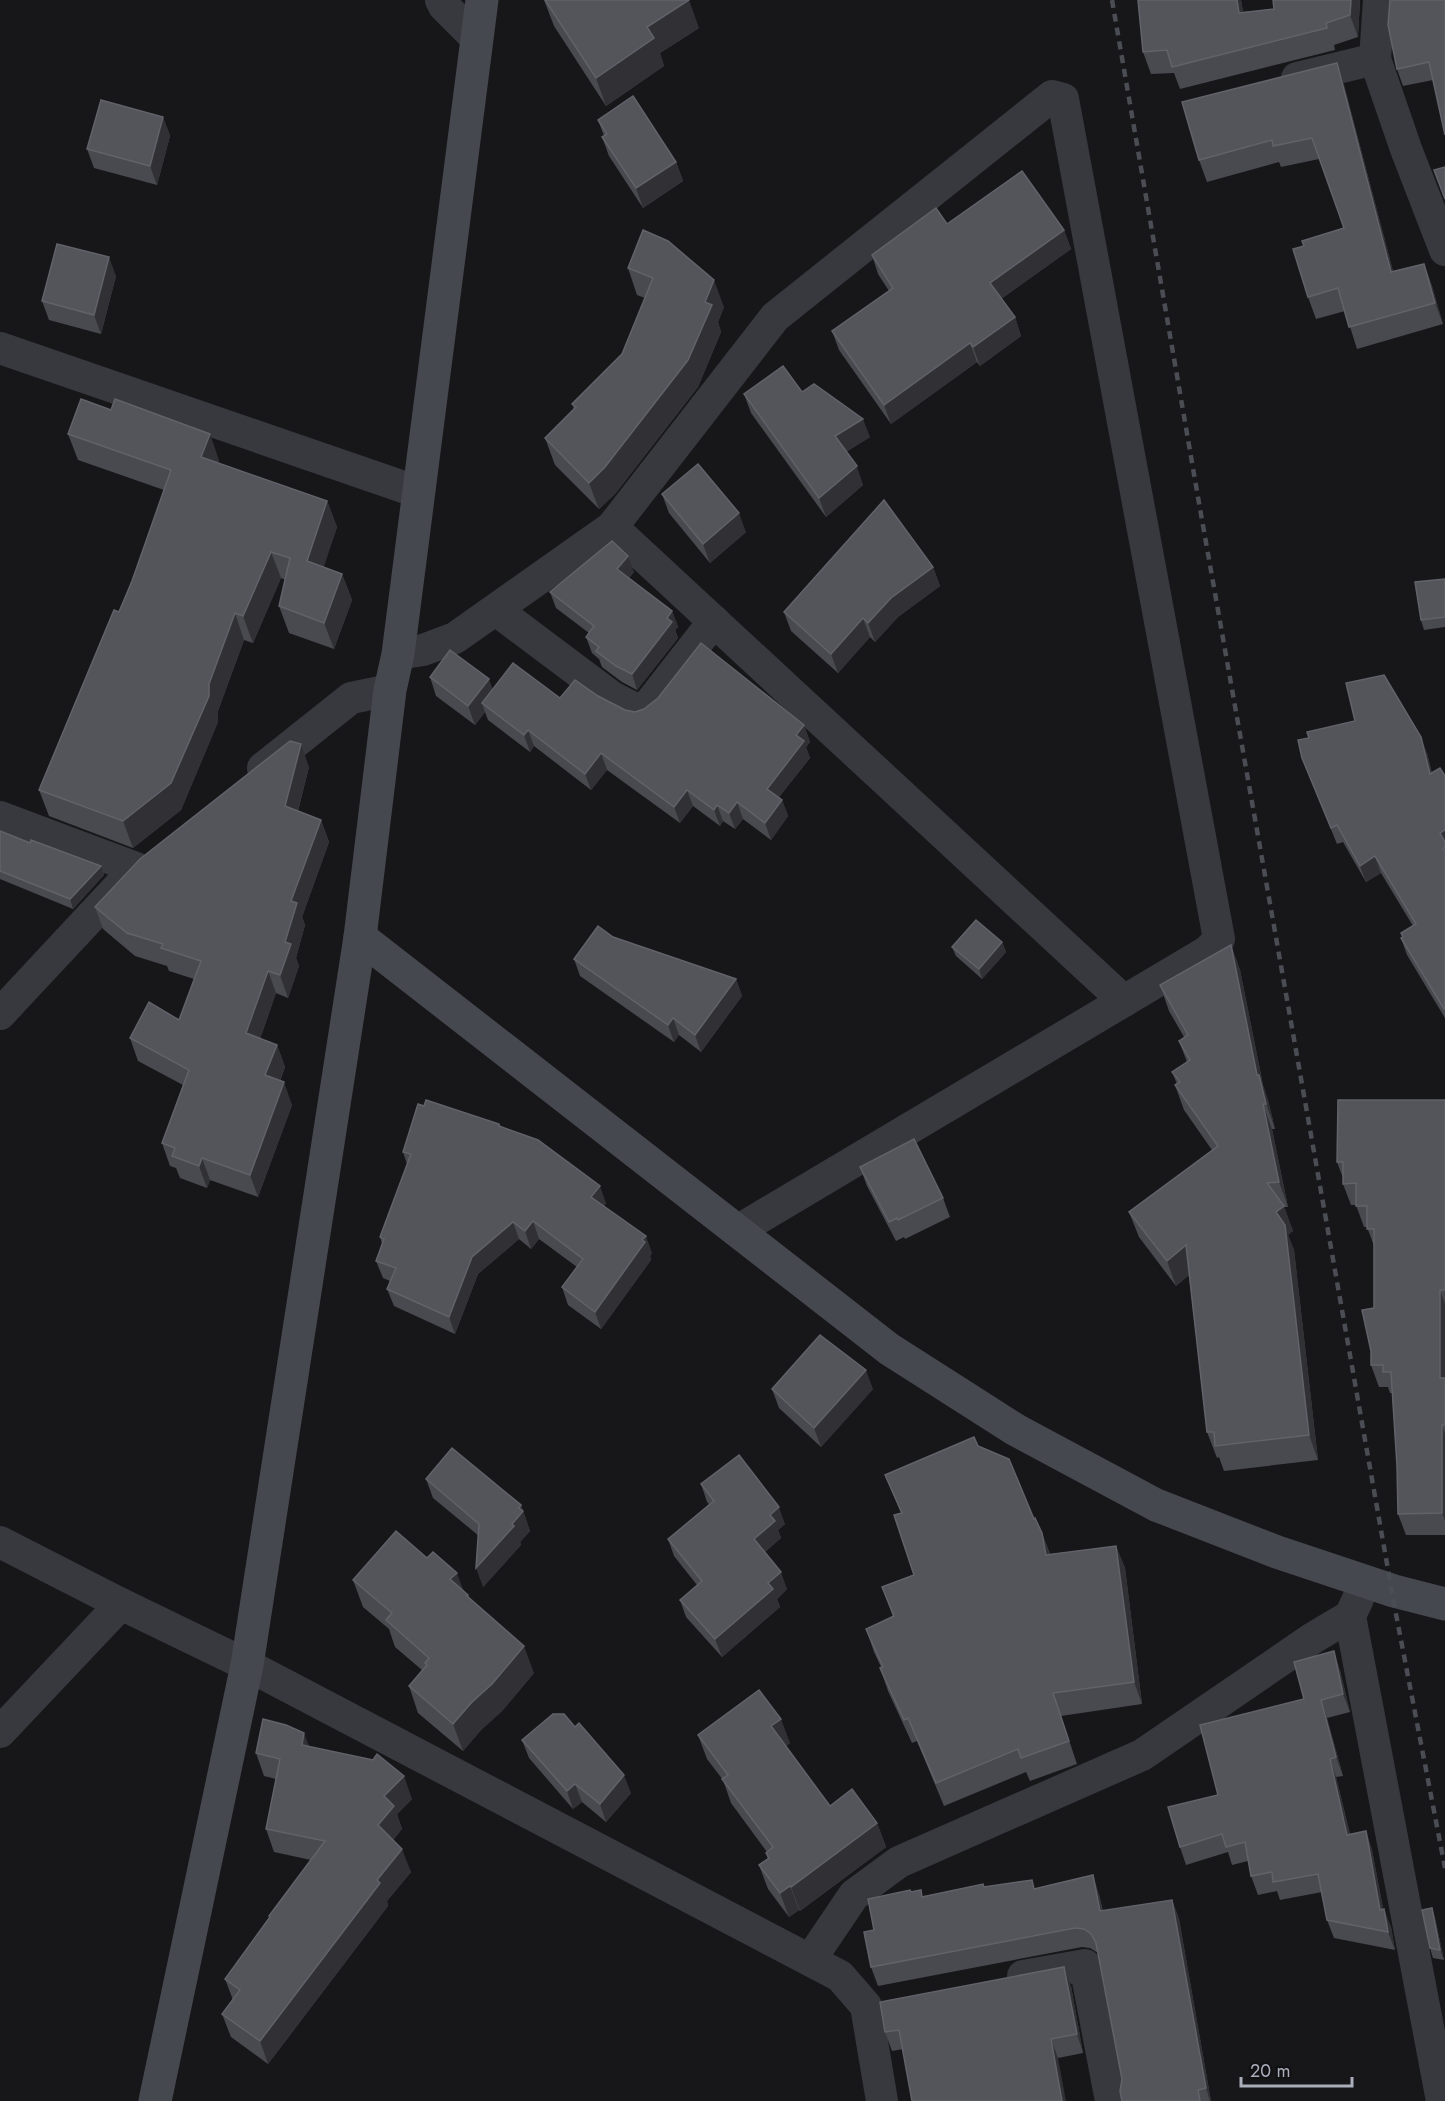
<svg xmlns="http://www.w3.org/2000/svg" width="1445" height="2101" font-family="Jost,sans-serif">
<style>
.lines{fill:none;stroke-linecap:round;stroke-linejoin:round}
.street{stroke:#38393f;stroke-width:32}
.secondary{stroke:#46484f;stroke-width:33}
.rail{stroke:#4b4d54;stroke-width:4.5;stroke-dasharray:8 6;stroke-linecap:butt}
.wall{fill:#494a4f}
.shaded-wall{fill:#313135}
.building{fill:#54545b;stroke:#61626a;stroke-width:1.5}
</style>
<rect width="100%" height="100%" fill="#17171a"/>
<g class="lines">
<!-- street -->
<g class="street">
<polyline points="441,0 444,6 477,39"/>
<polyline points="1379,0 1375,59 1406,149 1445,250"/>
<polyline points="1297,78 1375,59"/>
<polyline points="0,348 418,492"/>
<polyline points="612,527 1124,1001"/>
<polyline points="496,610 612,697 639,711 650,703 714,621"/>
<polyline points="398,654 423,650 455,638 612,527 775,317 1052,96 1063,99 1219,939 1208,951 737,1231"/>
<polyline points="263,768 351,698 390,690"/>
<polyline points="0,817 136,868"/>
<polyline points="0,1014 126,879"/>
<polyline points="0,1542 121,1604 247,1665 840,1976 866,2006 882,2101"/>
<polyline points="1358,1599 1350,1616 1442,2101"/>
<polyline points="0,1732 121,1604"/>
<polyline points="810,1960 854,1895 899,1862 1142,1755 1313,1638 1350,1616"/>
<polyline points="1023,1976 1085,1965 1111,2101"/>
</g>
<!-- secondary -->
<g class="secondary">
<polyline points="360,937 889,1349 1016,1430 1156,1505 1277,1552 1394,1591 1445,1604"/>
<polyline points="155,2101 247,1665 360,937 390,690 398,654 482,0"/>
</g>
<!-- rail -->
<polyline class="rail" points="1112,0 1199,503 1395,1609 1445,1868"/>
</g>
<!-- wall -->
<g class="wall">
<polygon points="544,0 699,28 660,53 664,66 606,106 554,26"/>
<polygon points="1138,0 1241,0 1243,12 1274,9 1273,0 1360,0 1358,37 1334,45 1335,50 1180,89 1174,73 1151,74 1143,52"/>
<polygon points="1445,0 1433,80 1403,86 1397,69"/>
<polygon points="1344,85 1393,271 1424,264 1432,286 1443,324 1357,349 1345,311 1316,319 1308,297 1304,246 1344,228 1319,159 1281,167 1279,162 1207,182 1199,160"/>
<polygon points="163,117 170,136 157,185 94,168 87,149"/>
<polygon points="598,120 676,162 683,181 643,208 609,156 602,137 604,136"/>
<polygon points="947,224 1064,230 1071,249 1001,299 1015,317 1021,336 980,366 977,362 891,424 839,350 832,331 889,291 878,274 872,255"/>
<polygon points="628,268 724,307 718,322 721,332 698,387 615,494 599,509 555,465 545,438 574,409 572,404 622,354 645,298 637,295"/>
<polygon points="116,276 101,334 49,320 42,301"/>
<polygon points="802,392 870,437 846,452 863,485 826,517 751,413 744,394"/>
<polygon points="68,434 219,460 218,463 327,501 337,527 323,567 342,574 352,600 334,649 289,633 279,606 286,580 281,578 253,643 244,640 218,711 218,722 181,810 133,848 49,816 39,790 132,581 164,490 78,460"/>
<polygon points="662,494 746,532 710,563 669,513"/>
<polygon points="933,567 940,586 898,617 875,642 870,637 838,673 791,631 784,612"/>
<polygon points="634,572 629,578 672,611 678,627 675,630 678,638 637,690 622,682 602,667 599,659 592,653 586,637 589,633 556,608 550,592"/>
<polygon points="1445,579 1445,627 1424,630 1421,620"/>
<polygon points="430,677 493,690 560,698 598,696 625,710 635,712 804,725 810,742 806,747 810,758 779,797 782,800 788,816 771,840 743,819 735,829 723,821 720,826 693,806 680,823 607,770 591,790 534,746 530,752 488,720 485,712 475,725 436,696"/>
<polygon points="1427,753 1432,773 1445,776 1445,1018 1407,955 1401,938 1403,937 1401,933 1413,926 1381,873 1366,882 1343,842 1337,844 1302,758"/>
<polygon points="309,767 298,811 321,820 329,842 302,917 305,925 296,958 299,966 288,998 276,993 260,1039 277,1045 285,1067 280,1081 292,1105 258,1197 210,1180 207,1188 180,1178 176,1168 170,1166 162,1143 183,1085 138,1061 130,1038 179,1020 194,979 169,971 167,966 135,956 103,929 95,907"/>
<polygon points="0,831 30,843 101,866 104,875 73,909 0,879"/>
<polygon points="613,937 736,979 742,996 701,1052 679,1035 674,1042 580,976 574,959"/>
<polygon points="1002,942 1006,952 982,979 956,956 952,947"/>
<polygon points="1231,945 1240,970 1263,1085 1268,1100 1275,1129 1272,1129 1288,1207 1284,1207 1293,1231 1288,1235 1294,1250 1318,1460 1224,1471 1219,1457 1217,1458 1207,1432 1189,1275 1176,1286 1139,1237 1129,1212 1212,1150 1184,1110 1175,1085 1177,1084 1172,1072 1187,1062 1179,1041 1184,1037 1169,1011 1160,985"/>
<polygon points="1445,1100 1445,1535 1406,1535 1398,1514 1397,1466 1392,1393 1390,1393 1388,1387 1379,1387 1371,1365 1374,1308 1374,1246 1367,1227 1364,1227 1356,1205 1351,1205 1343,1184 1343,1178 1337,1162"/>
<polygon points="499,1124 501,1127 606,1203 604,1206 652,1253 650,1256 651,1260 601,1329 568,1305 562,1287 577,1267 539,1239 531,1249 519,1239 478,1274 455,1334 394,1306 387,1289 390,1281 383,1278 376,1261 382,1244 380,1237 407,1164 403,1152"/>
<polygon points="860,1167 943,1198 950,1217 905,1239 904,1237 896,1241 867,1186"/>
<polygon points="772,1389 873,1389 821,1447 779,1408"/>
<polygon points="978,1446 1034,1519 1042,1533 1050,1554 1116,1546 1125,1568 1142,1704 1061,1716 1077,1764 1030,1781 1026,1772 944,1806 917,1741 912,1743 888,1691 880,1668 881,1667 874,1652 866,1629 893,1617 882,1587 914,1575 901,1513 885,1475"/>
<polygon points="426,1479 521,1505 530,1531 520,1542 521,1545 483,1587 479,1536 433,1498"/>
<polygon points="701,1484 785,1524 778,1530 781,1538 765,1552 787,1589 777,1599 780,1607 722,1657 686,1617 680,1600 697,1585 674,1556 668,1539 709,1504 707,1502"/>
<polygon points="353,1580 464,1591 534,1673 502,1711 481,1730 463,1751 418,1713 409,1686 422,1670 395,1647 389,1629 363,1607"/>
<polygon points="1340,1670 1350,1712 1327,1718 1343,1776 1336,1777 1350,1834 1366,1831 1372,1850 1383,1909 1391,1927 1395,1950 1334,1938 1327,1920 1322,1892 1280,1900 1277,1891 1258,1895 1251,1876 1248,1861 1232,1865 1228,1852 1186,1865 1180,1847 1218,1795 1304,1699"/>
<polygon points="698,1735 790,1743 786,1746 830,1806 877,1823 886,1847 800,1911 799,1910 789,1917 768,1889 759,1865 768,1859 766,1853 767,1852 731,1803 723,1780 707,1759"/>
<polygon points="522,1740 631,1793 606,1822 582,1802 573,1809 529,1758"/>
<polygon points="309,1746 412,1799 397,1814 402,1829 393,1840 411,1872 387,1901 388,1906 268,2064 231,2037 222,2014 233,2000 225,1979 270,1918 269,1916 311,1860 274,1852 266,1829 276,1779 264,1776 256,1753"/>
<polygon points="984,1887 1035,1889 1099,1894 1103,1911 1172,1900 1179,1919 1211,2101 1122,2101 1122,2079 1098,1953 1090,1948 1082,1947 878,1986 871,1967 874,1930 911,1892 923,1896"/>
<polygon points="1432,1908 1435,1918 1444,1960 1433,1958 1430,1948"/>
<polygon points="1071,1986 1083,2053 1058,2058 903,2049 892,2051 885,2032"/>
</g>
<!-- shaded-wall -->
<g class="shaded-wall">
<polygon points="689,0 699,28 660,53 664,66 606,106 596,78 647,27"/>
<polygon points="1237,0 1241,0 1247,35 1239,13"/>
<polygon points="1351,0 1360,0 1358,37 1350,15"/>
<polygon points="1337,63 1344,85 1399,294 1391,272"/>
<polygon points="163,117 170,136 157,185 150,166"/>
<polygon points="676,162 683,181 643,208 636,188"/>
<polygon points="1064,230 1071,249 997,302 990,283"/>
<polygon points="109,257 116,276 101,334 94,315"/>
<polygon points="1424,264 1432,286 1443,324 1435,303"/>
<polygon points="714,280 724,307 718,322 721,332 698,387 615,494 599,509 589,483 705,302"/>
<polygon points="1015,317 1021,336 980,366 973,347"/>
<polygon points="970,343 977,362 891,424 884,405"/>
<polygon points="863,419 870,437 841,455 835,436"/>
<polygon points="210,434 219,460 211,483 201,457"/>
<polygon points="857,466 863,485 826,517 819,498"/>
<polygon points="327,501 337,527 317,588 307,561"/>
<polygon points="739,513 746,532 710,563 703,544"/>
<polygon points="271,552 281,578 253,643 243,616"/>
<polygon points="628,556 634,572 623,585 617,569"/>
<polygon points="933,567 940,586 898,617 875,642 868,623 891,598"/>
<polygon points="342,574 352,600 334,649 324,623"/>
<polygon points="672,611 678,627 675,630 678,638 637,690 632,674"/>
<polygon points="235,613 244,640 218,711 218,722 181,810 133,848 123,821 209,684"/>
<polygon points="863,618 870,637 838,673 831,654"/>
<polygon points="489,679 496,698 482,703 485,712 475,725 468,706"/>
<polygon points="804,725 810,742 806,747 810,758 773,805 767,789 796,735"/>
<polygon points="528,730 534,746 530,752 524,735"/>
<polygon points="1421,737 1427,753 1436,790 1430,774"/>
<polygon points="301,744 309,767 293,829 285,806"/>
<polygon points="601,753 607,770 591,790 585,774"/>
<polygon points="687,790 693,806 680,823 674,807"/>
<polygon points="782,800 788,816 771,840 765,823"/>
<polygon points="737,802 743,819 735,829 729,813"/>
<polygon points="717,805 723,821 720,826 714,810"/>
<polygon points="321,820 329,842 302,917 305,925 296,958 299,966 288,998 280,975 291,901"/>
<polygon points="1445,830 1445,847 1440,833"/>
<polygon points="1375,856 1381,873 1366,882 1360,866"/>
<polygon points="101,866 104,875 73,909 70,899"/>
<polygon points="1002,942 1006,952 982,979 979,969"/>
<polygon points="1231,945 1240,970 1263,1085 1268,1100 1275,1129 1266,1104 1257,1075"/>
<polygon points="268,971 276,993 254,1056 246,1033"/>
<polygon points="736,979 742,996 701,1052 695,1035"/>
<polygon points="673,1018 679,1035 674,1042 668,1025"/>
<polygon points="277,1045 285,1067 273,1098 265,1075"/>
<polygon points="284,1082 292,1105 258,1197 250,1175"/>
<polygon points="1263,1104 1272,1129 1288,1207 1279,1182"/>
<polygon points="202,1158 210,1180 207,1188 199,1166"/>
<polygon points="600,1186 606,1203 598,1214 591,1197"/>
<polygon points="1284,1206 1293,1231 1288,1235 1294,1250 1318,1460 1309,1435 1276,1212"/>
<polygon points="533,1221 539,1239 531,1249 525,1231"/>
<polygon points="513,1222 519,1239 478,1274 455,1334 449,1317 472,1257"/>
<polygon points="646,1236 652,1253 650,1256 651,1260 601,1329 595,1312"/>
<polygon points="1186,1245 1195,1270 1176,1286 1167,1261"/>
<polygon points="1440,1290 1445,1304 1445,1392 1440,1378"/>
<polygon points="866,1370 873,1389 821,1447 814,1428"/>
<polygon points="1442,1425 1445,1434 1445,1521 1442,1513"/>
<polygon points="521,1505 530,1531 520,1542 521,1545 483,1587 476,1568 512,1524 519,1508"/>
<polygon points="779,1507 785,1524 778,1530 781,1538 760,1556 754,1539 770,1515"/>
<polygon points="1042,1533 1050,1556 1046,1555"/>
<polygon points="1116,1546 1125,1568 1142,1704 1134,1682"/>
<polygon points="781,1572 787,1589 777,1599 780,1607 722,1657 715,1639 768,1583"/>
<polygon points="457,1573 467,1600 450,1579"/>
<polygon points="524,1646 534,1673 502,1711 481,1730 463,1751 453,1724"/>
<polygon points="1334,1651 1340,1670 1350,1712 1343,1694"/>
<polygon points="1321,1700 1327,1718 1343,1776 1336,1757"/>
<polygon points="781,1719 790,1743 780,1750 771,1726"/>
<polygon points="304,1733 313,1756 302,1745"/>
<polygon points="1330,1759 1336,1777 1354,1853 1347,1835"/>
<polygon points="624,1775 631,1793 606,1822 600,1804"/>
<polygon points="404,1776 412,1799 397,1814 402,1829 387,1848 378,1825 384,1796"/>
<polygon points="575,1784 582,1802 573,1809 567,1791"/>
<polygon points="877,1823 886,1847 800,1911 791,1887"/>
<polygon points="1366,1831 1372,1850 1387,1928 1380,1910"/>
<polygon points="402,1849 411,1872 387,1901 388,1906 268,2064 260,2041 377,1880"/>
<polygon points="1093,1875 1099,1894 1106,1930 1100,1911"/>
<polygon points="790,1886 799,1910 789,1917 780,1893"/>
<polygon points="1172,1900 1179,1919 1211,2101 1210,2101 1206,2088"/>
<polygon points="1432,1908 1435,1918 1444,1960 1440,1950"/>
<polygon points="1384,1909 1391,1927 1395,1950 1388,1932"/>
<polygon points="1064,1967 1071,1986 1083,2053 1077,2034"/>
<polygon points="1051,2039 1058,2058 1066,2101 1062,2101"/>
</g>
<!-- building -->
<g class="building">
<polygon points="545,0 689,0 647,27 654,38 596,78"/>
<polygon points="1138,0 1237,0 1239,13 1274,9 1273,0 1351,0 1350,15 1326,23 1327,28 1172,67 1167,50 1143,52"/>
<polygon points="1390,0 1445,0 1445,135 1429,62 1397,69 1388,25"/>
<polygon points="1337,63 1391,272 1424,264 1435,303 1349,327 1338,288 1308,297 1293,249 1304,246 1302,241 1344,228 1312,138 1273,146 1272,140 1199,160 1182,102"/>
<polygon points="633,96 676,162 636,188 602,137 607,134 598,120"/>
<polygon points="101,100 163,117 150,166 87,149"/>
<polygon points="1445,167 1445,199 1434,170"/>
<polygon points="1022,171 1064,230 990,283 1015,317 973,347 970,343 884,405 832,331 893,288 872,255 936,208 947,224"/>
<polygon points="643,230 668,241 714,280 705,302 712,305 688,360 605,467 589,483 545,438 576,407 572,404 622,354 653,278 628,268"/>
<polygon points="57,244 109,257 94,315 42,301"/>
<polygon points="783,366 802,392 814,384 863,419 835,436 857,466 819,498 744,394"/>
<polygon points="81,399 111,410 115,399 210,434 201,457 327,501 307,561 342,574 324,623 279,606 290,558 271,552 243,616 235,613 209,684 209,696 171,783 123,821 39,790 114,610 119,612 132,581 171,470 68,434"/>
<polygon points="698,464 739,513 703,544 662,494"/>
<polygon points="884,500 933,567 891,598 868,623 863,618 831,654 784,612"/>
<polygon points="612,541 628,556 617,569 672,611 667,618 672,622 632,674 616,666 596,651 599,647 586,637 594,626 550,592"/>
<polygon points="1445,579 1445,617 1421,620 1415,582"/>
<polygon points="701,643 804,725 796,735 804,741 767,789 782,800 765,823 737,802 729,813 717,805 714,810 687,790 674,807 601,753 585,774 528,730 524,735 482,703 513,663 560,698 575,680 598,696 625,710 635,712 644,709 658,698"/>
<polygon points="450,650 489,679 468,706 430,677"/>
<polygon points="1384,675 1421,737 1430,774 1440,768 1445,776 1445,830 1440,833 1445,842 1445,847 1443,848 1445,851 1445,1009 1444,1009 1401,938 1403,937 1401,933 1416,924 1375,856 1360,866 1337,825 1331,828 1302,758 1298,740 1309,738 1307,732 1355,721 1346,683"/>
<polygon points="290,741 301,744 285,806 321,820 291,901 297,903 285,942 291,944 280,975 268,971 246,1033 277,1045 265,1075 284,1082 250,1175 202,1158 199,1166 172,1156 175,1148 162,1143 189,1070 130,1038 149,1002 179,1020 201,961 161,948 163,944 127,933 95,907 140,859"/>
<polygon points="0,831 30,843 31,840 101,866 70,899 0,871"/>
<polygon points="976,920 1002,942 979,969 952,947"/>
<polygon points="598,926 613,937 736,979 695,1035 673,1018 668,1025 574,959"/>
<polygon points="1231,945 1257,1075 1259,1075 1266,1104 1263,1104 1279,1182 1267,1183 1284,1206 1276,1212 1285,1225 1309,1435 1215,1446 1214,1432 1207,1432 1186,1245 1167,1261 1129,1212 1218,1146 1175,1085 1180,1082 1172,1072 1190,1060 1179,1041 1188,1035 1160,985"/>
<polygon points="426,1100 499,1124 499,1126 538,1140 600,1186 591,1197 646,1236 642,1240 645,1242 595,1312 562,1287 583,1259 533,1221 525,1231 513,1222 472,1257 449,1317 387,1289 396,1268 376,1261 384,1239 380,1237 411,1154 403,1152 418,1104 424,1106"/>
<polygon points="1338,1100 1445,1100 1445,1290 1440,1290 1440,1378 1445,1378 1445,1425 1442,1425 1442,1513 1398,1514 1397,1466 1391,1372 1383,1372 1383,1365 1371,1365 1371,1351 1362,1310 1374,1308 1374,1229 1367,1229 1367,1206 1356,1206 1356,1183 1343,1184 1343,1162 1337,1162"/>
<polygon points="914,1139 943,1198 898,1220 897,1218 889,1222 860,1167"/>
<polygon points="820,1335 866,1370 814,1428 772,1389"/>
<polygon points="974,1437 978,1446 1009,1459 1034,1519 1035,1518 1042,1533 1046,1555 1116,1546 1134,1682 1053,1693 1069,1741 1021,1758 1018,1749 936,1783 908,1718 904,1720 880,1668 883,1667 866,1629 894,1616 882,1587 914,1575 894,1515 902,1513 885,1475"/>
<polygon points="452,1448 521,1505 519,1508 523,1511 512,1524 514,1526 476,1568 479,1524 426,1479"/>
<polygon points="739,1455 779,1507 770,1515 775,1521 754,1539 781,1572 768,1583 773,1589 715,1639 680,1600 702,1581 668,1539 714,1501 701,1484"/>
<polygon points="396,1531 427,1558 433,1552 457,1573 450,1579 468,1595 467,1596 524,1646 492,1684 471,1703 453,1724 409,1686 427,1665 425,1663 429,1658 386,1620 392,1613 353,1580"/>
<polygon points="1334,1651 1343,1694 1321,1700 1336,1757 1330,1759 1347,1835 1366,1831 1380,1910 1384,1909 1388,1932 1327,1920 1318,1874 1273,1882 1272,1872 1251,1876 1245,1842 1226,1847 1222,1834 1180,1847 1168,1807 1218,1795 1200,1725 1304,1699 1294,1662"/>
<polygon points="759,1690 781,1719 771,1726 830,1806 852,1789 877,1823 791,1887 790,1886 780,1893 759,1865 769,1858 766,1853 773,1847 722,1779 728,1775 698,1735"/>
<polygon points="553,1714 564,1714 575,1727 579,1723 624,1775 600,1804 575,1784 567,1791 522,1740"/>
<polygon points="263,1719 286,1725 304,1733 302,1745 373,1760 377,1754 404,1776 384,1796 394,1806 378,1825 402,1849 377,1880 380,1883 260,2041 222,2014 240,1990 225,1979 270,1917 269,1916 325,1841 266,1829 280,1759 256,1753"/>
<polygon points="1093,1875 1100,1911 1172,1900 1206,2088 1198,2090 1200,2101 1122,2101 1120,2091 1122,2079 1096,1943 1091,1934 1084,1929 1075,1928 871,1967 864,1932 874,1930 868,1899 910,1890 911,1892 921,1890 922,1897 983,1884 984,1887 1032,1880 1034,1889"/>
<polygon points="1432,1908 1440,1950 1430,1948 1422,1910"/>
<polygon points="1064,1967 1077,2034 1051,2039 1062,2101 912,2101 899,2030 885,2032 880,2002"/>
</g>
<!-- scale -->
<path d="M1241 2077v9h111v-9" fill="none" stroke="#a9aeba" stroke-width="3"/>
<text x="1250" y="2077" font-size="18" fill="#a9aeba" stroke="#121215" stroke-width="4.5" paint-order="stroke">20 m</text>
</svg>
